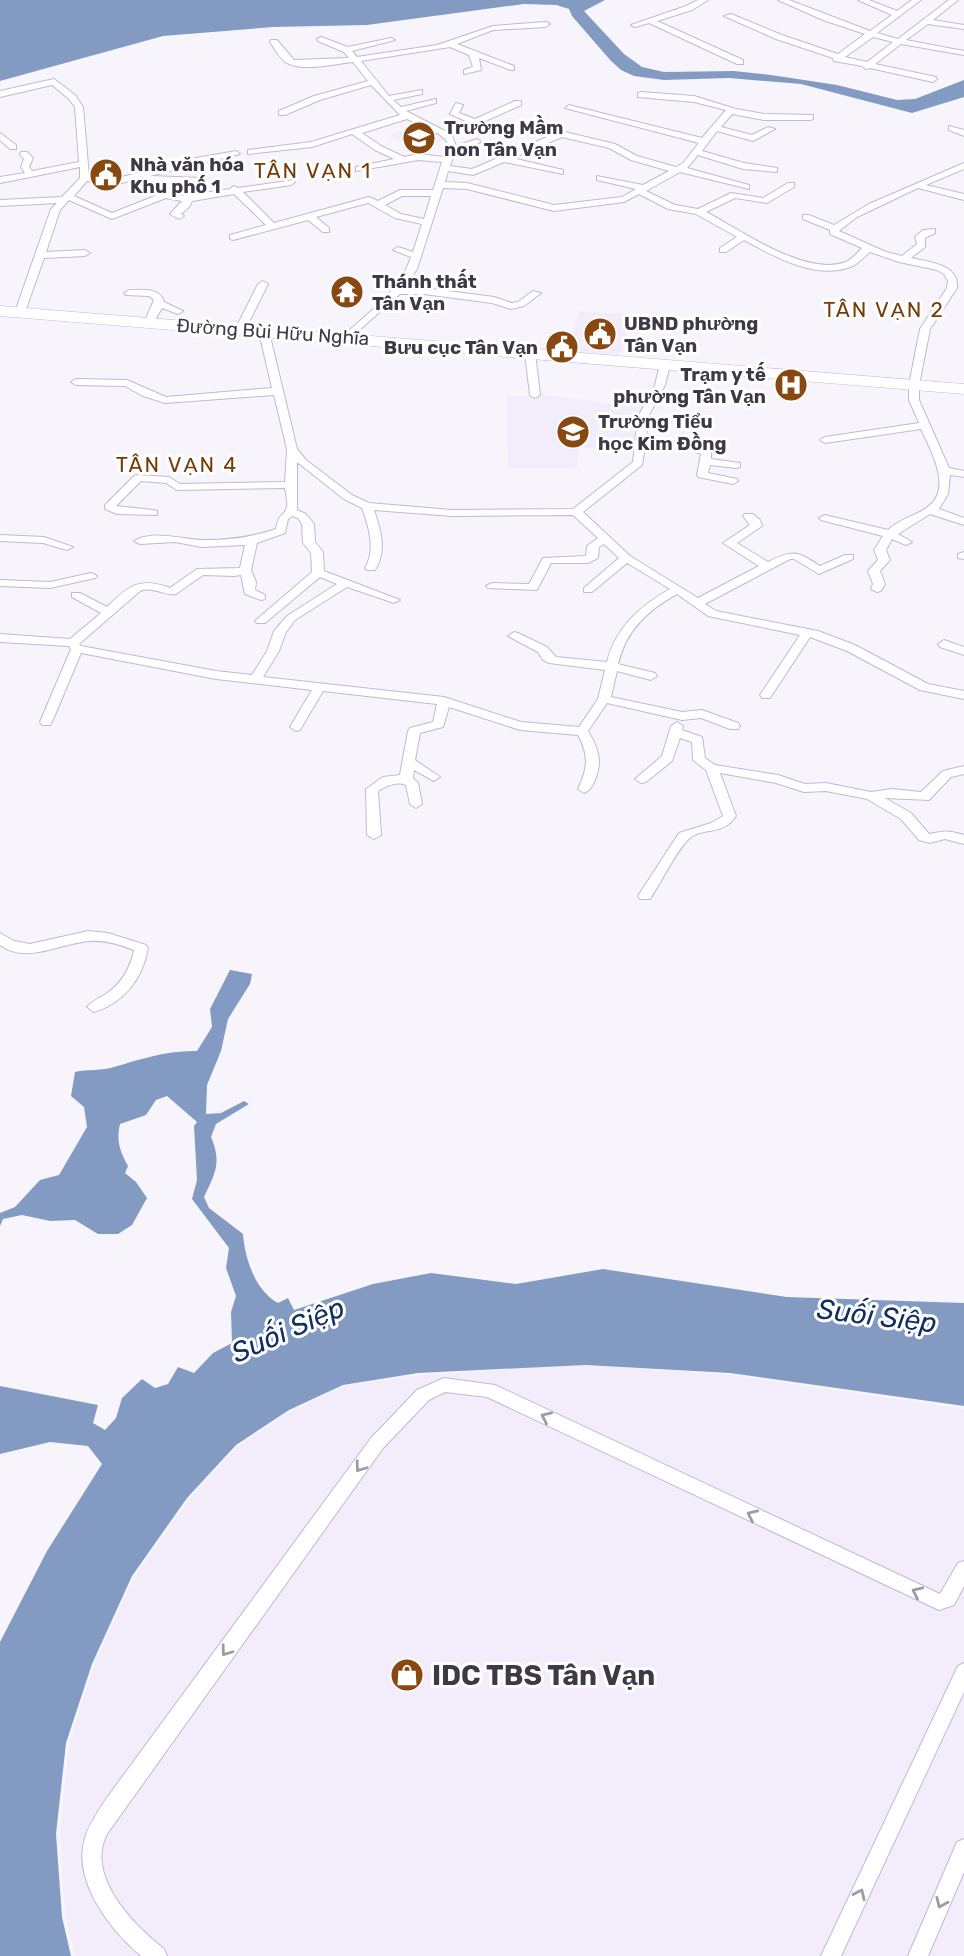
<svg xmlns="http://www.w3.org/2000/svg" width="964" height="1956" font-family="Rubik,sans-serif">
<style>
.built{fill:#f2ecfb}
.water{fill:#839bc3}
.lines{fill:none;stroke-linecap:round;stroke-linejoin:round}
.street-casing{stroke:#c4b7d4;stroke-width:2}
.primary-casing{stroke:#c4b7d4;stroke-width:1}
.street{fill:#fff;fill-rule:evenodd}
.primary{fill:#fff;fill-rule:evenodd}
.oneway{stroke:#9e9ca2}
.labels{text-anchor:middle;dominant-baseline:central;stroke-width:6;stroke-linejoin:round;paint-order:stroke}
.far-poi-label{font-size:19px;font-weight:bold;fill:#3e3944;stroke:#fff;text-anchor:start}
.far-street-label{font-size:19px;fill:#3e3944;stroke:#fff}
.far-quarter-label{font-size:21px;letter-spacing:2px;fill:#753b08;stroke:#fff}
.near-water-label{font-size:28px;font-style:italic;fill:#132f61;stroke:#fff}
.near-poi-label{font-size:28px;font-weight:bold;fill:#3e3944;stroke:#fff;text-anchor:start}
</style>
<rect width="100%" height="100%" fill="#f7f5fb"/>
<!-- built -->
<g class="built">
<polygon points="412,127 420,130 428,127 447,139 415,150 389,136"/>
<polygon points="579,311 626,314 621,325 627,326 624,348 615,356 552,351 554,343 571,344"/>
<polygon points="545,395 644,408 637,449 579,448 577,469 508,468 507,397"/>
<polygon points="586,1365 729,1375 964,1409 964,1956 75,1956 65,1915 60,1832 69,1745 94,1665 134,1577 190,1498 237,1447 291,1411 344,1386 417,1375"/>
</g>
<!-- water -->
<g class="water">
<polygon points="0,0 605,0 584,11 624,54 642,67 664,72 734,71 771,75 837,85 897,100 915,99 964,80 964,97 912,113 801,84 729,78 664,80 634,76 621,70 611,61 572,16 569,9 556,5 524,4 367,25 273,27 163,36 0,81"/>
<path d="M230,970L252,974L250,984L228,1019L221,1051L207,1085L206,1114L221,1113L244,1101L249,1104L216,1124L211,1137C222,1163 215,1173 204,1197L209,1208L243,1234C245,1259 255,1290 278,1303L288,1298L294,1310L373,1284L431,1273L516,1284L603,1269L787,1297L964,1303V1406L730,1373L586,1365L418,1373L343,1385L289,1410L236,1445L187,1498L132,1576L92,1664L66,1743L56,1834L62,1917L71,1956H0V1642L47,1551L102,1464L88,1446L50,1442L0,1454V1386L98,1405L93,1423L105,1430L116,1418L122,1398L142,1379L155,1388L168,1384L178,1367L194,1373L213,1353L232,1343L231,1312L236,1296L226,1268L229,1248L192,1199L197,1180L194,1126L197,1122L167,1096L156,1100L146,1115L120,1124C116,1141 120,1151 128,1166L125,1173L136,1182L147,1198L132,1225L118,1234H98L75,1220L50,1221L22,1215L3,1219L0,1226V1213L15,1207L40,1180L59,1175L87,1127L84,1107L71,1096L75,1072C88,1069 102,1071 114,1067C141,1059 168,1050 197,1051L212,1027L210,1009Z"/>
</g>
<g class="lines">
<defs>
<g id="street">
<polygon points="698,0 708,0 692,10 657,21 743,60 743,64 737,64 649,23 635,27 631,25 686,6"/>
<path d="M778,0H789L870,31L892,15L858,0H869L897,11L912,0H921L877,33L898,39L949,0H958L933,20L964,25V29L928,24L906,40L964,51V55L901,44L875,64L936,77L937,79L933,82L870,68L866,69L862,66L834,61L833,58L776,39L724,16L731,14L782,35L838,54L865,34L823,20ZM873,37L893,42L867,62L845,57Z"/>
<path d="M546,22L550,24L545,27L493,30L457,44L514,66V70H511L479,58L481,70L464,74V70L473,67L469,55L450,47L361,61L389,96L422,90V94L393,100L401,107L436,99V103L406,111L447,132L468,122L450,114L456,103L463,105L459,113L475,119L515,101H521V105L452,136L456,146L477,139L481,142L455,152L450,166L472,169L561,131L615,144L637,156L676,167L683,163L699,143L565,108L569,105L702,138L726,110L694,102L638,97V93L641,92L694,96L736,109L764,114L813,115V119L810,120H764L732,114L721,127L752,135L768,127L775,129L753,141L717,131L702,151L744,163L777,168V172L743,169L698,155L687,168L749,185V189L680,172L646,191L675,205L698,209L731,193L763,198L788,183H794V187L767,203L735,198L706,212C741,230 805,277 846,262C852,259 857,253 862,248L830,234V230L803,219V215H809L834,225L869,204L964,163V169L926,185L964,194V200L918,188L857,217L839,231L886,252L902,256L917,244L915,237L923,230L935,229V233L925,238V247L911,258C928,262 960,264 957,288L930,329L919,385V400L949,468L964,471V477L950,475L948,494L939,509L964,518V525L930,514L898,534L912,542L906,545L892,539L886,550L890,560L880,571L885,584L881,591L877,592L871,589L873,584L868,571L878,560L874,550L883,536L821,520L819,518L825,515L888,530C900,518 918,516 930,505C952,486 930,449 921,429L825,443L820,440L825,437L919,423L909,400V385L920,329L947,288L948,281L944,274L937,270L899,262L870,252C865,256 859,263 853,266C817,281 775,257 744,240L726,252H720V248L737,237L696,214L668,209L639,194L624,202L554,211L467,189L443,188L417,269L404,288H424L494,297L512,303L518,302L533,291L541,293L524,306L511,309L492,303L424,294H400L347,341L342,338L343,336C368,313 400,291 411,257L393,250L398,247L413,252L422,224L395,218L368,203L316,217L329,228V232H323L308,220L233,240L230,239V235L266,225L234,194L192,201L190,206L181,214L184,216L179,219L170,214L182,201L166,198L112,219L69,200L60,210L46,252L85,250L90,253L85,256L44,258L25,312L20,315L15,312L51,209L57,203L0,206V200L62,197L80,178V167L0,183V177L25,173L21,167L24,159L20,154L21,152H27L33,158L29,167L32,171L79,162L75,107L69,99L52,85L0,97V91L54,79L75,95L83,107L89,176L118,178L196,158L236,151L240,154L150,176L201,178L205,181L204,183H154L140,178L118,184L87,181L74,196L112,213L165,192L184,196L230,189L234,186L238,188L294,180L295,182L291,185L243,192L274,223L369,197L378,201L400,190H433L442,162L418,160L356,171V167L394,159L375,150L352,134L312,147L248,154V150L311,142L400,115L371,85L320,100L285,115H279V111L314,96L368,81L353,62C334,64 306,71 289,64C280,60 275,49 270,42L271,40H277L294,60L349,58L344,52L318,41L317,39L321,37L348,47L391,38L395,40L352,51L357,57L437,45L493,26ZM407,119L439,134L447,141L444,157L418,154L404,157L381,146L362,133ZM562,137L609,148L631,160L669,171L643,185L597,176V180L636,189L622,197L554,205L467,183L445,182L448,171L473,175L504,162L563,174V170L512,158ZM402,196H431L424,219L401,214L385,205Z"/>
<polygon points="949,126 964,130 964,136 949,130"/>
<polygon points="0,133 16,145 16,149 10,149 0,140"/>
<polygon points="263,281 268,284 245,330 236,332 235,330 258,284"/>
<path d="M129,290C142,290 160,287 164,302L183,311L178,314L162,308L152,325H146L144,323L154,300L149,296L126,295L124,293Z"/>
<path d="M264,329L269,332L297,449L306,460L352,495L369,503L452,510L573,509L633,462L638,417L655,385L660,364L669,362L670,364L665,385L648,417L646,439L691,443L711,450V459L740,463V467L736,468L710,465L708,473L737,479L738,481L733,484L698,477L697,475L701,454L689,449L645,446L642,465L583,512L630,556L698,598L759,566L723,543L750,525L743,516L745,514H753L760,520L762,526L737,543L768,562C793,549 797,551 820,566L845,555H853V559L819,574L794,559H790L705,604L716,611L818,631L855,645L928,684L964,691V699L920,690L847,651L810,637L770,698H762L760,695L800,635L708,616L677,594C648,610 626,630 618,664L655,673L657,676L651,680L617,671L611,697L682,712L702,710L738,723L740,726L738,729H730L701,718L682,720L607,703L588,731C598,748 603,761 595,780C592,787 590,790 584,793L578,789C588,768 589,755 578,735L520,730L449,707L443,727L420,733L415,760L440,777L434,781L414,770L413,778L418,783L422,804L416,808L410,804L406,785C396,781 387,786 378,791L381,835L374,839L367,835L366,789L383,777L400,775L408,731L410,728L433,722L437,704L323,691L300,730L296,731L290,727L312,690L216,679L81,653L52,722L50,725H42L40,722L71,649L69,646L0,642V634L70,639L101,613L72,597V593H80L107,607C129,585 140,577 170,588L197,569L240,568L245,545L202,547L175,542L140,544L134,541C152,529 185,540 205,540C230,540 252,537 276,529C278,513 284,517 287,507C288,502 286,494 285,488L177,490L166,483L141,481L116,506L153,510L157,511V515L117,514L105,509V505L134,476L138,475L169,477L180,484L285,482L287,449L274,395L165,403L143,396L125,386L76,385L71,382L76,379L127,380L166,397L272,388L259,332ZM297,462L344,499L362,508C369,527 376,550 365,568L367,570H375C387,552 381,530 374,510L452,516L573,515L598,538L587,546L586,556L543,558L529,584L492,583L486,586L488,588L537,590L551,563H588L598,558L599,547L604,544L619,558L584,588V592H592L627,563L670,589C640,606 615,628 607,662L556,657L547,647L518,633L514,632L508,636L538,652L543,660L549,663L605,670L598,699L579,727L521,722L444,697L263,677L279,651L286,632L295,620L347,587L394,603L400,600L324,571L323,552L315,542L314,524L306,514L297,510ZM292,516L298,518L302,524L303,543L311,553L312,572L255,621L257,623H265L320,577L337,584L287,616L274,631L267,651L252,675L216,671L81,646L79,644L140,591C153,586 163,596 176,594L203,575L234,576L241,575L245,594L261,600L265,599V595L255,590L256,582L251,570L257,543L285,533L288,519Z"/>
<polygon points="530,350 535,353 540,395 535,398 530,395 525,353"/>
<polygon points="0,535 44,537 73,547 67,550 43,543 0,541"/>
<polygon points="964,552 964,559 958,558 958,554"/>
<polygon points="91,573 97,576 95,578 50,588 0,586 0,580 50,582"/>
<polygon points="944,640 964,647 964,655 940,647 938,644"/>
<path d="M677,722L683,726L682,730L702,737L705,758L715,765L778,775L805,784L826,783L871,792L892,789L921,792L943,771L964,766V774L951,777L929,800L885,798L911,813L929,834C946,831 946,830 964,835V844L945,839L930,843L919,840L901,819L867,799L826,791L804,792L776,783L720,773L736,816C722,837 703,826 689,839C678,848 659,886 650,899H640L638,896L679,833L711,823L723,816L706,770L693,760L692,742L680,738L672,761L646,782L641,783L635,779L662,756L671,726Z"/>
<path d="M88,931L108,933L146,945L148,948C143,978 124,1003 94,1012L87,1007C92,1001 99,998 106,994C122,983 130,969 134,950C120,945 106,940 91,941C62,942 27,965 0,945V933L14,941L30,944Z"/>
<path d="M444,1378L495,1385L940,1594L958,1563L964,1561V1586L954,1605L939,1610L487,1397L445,1392L429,1400L383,1448L107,1834C85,1877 134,1925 164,1949L167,1956H141C110,1930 72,1881 85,1838C89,1824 98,1812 106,1799L371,1438L417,1390Z"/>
<polygon points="964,1663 964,1692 841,1956 821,1956 958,1666"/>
<polygon points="964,1839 964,1872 928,1956 908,1956 957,1842"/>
</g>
<polygon id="primary" points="0,306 964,384 964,394 0,316"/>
</defs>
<!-- street casing -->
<use href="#street" class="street-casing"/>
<!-- primary casing -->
<use href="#primary" class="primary-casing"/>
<!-- street -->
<use href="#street" class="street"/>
<!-- primary -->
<use href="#primary" class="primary"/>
</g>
<!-- one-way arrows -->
<defs><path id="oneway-chevron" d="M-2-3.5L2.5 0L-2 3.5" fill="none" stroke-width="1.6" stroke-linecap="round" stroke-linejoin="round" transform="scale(1.75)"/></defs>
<g class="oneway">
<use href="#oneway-chevron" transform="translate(546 1417) rotate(-155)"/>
<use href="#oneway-chevron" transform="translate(360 1467) rotate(126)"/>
<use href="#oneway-chevron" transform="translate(752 1515) rotate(-155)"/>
<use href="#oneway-chevron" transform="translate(917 1592) rotate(-155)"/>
<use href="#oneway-chevron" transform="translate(226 1651) rotate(126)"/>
<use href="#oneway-chevron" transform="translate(860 1894) rotate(-65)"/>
<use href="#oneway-chevron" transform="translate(941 1903) rotate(114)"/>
</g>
<!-- icons -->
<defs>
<symbol id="school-disc" viewBox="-11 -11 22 22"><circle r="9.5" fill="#884812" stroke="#fff"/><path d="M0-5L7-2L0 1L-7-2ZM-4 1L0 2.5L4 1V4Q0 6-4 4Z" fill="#fff"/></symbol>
<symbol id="civic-disc" viewBox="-11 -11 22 22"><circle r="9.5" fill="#884812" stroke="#fff"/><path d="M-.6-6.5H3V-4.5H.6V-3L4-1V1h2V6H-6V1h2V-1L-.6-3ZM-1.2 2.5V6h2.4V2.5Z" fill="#fff"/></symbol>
<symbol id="temple-disc" viewBox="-11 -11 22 22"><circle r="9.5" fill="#884812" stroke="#fff"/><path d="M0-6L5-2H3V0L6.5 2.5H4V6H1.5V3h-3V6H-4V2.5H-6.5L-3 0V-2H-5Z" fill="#fff"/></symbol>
<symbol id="hospital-disc" viewBox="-11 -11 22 22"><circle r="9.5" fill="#884812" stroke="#fff"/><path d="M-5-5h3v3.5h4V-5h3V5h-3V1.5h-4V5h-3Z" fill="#fff"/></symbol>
<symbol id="shop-disc" viewBox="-11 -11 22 22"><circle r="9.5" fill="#884812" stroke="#fff"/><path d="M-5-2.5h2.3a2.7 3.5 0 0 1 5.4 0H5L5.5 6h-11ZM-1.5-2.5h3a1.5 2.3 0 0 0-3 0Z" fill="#fff"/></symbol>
</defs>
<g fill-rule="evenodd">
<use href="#school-disc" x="400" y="119" width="38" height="38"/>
<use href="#civic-disc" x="87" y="156" width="38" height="38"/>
<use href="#temple-disc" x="328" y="273" width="38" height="38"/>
<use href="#civic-disc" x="581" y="315" width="38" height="38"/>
<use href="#civic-disc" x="543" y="328" width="38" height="38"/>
<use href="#hospital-disc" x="772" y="366" width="38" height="38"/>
<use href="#school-disc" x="554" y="413" width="38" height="38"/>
<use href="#shop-disc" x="388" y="1656" width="38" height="38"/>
</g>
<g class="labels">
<!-- far-poi labels -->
<g class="far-poi-label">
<text x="444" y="127">Trường Mầm<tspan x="444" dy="22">non Tân Vạn</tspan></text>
<text x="130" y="164">Nhà văn hóa<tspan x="130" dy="22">Khu phố 1</tspan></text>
<text x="372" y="281">Thánh thất<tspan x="372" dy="22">Tân Vạn</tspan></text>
<text x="624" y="323">UBND phường<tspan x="624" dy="22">Tân Vạn</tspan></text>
<text x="538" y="347" text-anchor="end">Bưu cục Tân Vạn</text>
<text x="766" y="374" text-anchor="end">Trạm y tế<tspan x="766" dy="22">phường Tân Vạn</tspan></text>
<text x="598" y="421">Trường Tiểu<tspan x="598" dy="22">học Kim Đồng</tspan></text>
</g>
<!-- far-street labels -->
<g class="far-street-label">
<text transform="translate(273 332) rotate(4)">Đường Bùi Hữu Nghĩa</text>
</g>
<!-- far-quarter labels -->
<g class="far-quarter-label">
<text x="313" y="170">TÂN VẠN 1</text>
<text x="884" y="309">TÂN VẠN 2</text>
<text x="177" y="464">TÂN VẠN 4</text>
</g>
<!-- near-water labels -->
<g class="near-water-label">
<text transform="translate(877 1316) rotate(7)">Suối Siệp</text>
<text transform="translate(288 1330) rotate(-24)">Suối Siệp</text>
</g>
<!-- near-poi labels -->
<g class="near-poi-label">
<text x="432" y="1675">IDC TBS Tân Vạn</text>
</g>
</g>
</svg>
